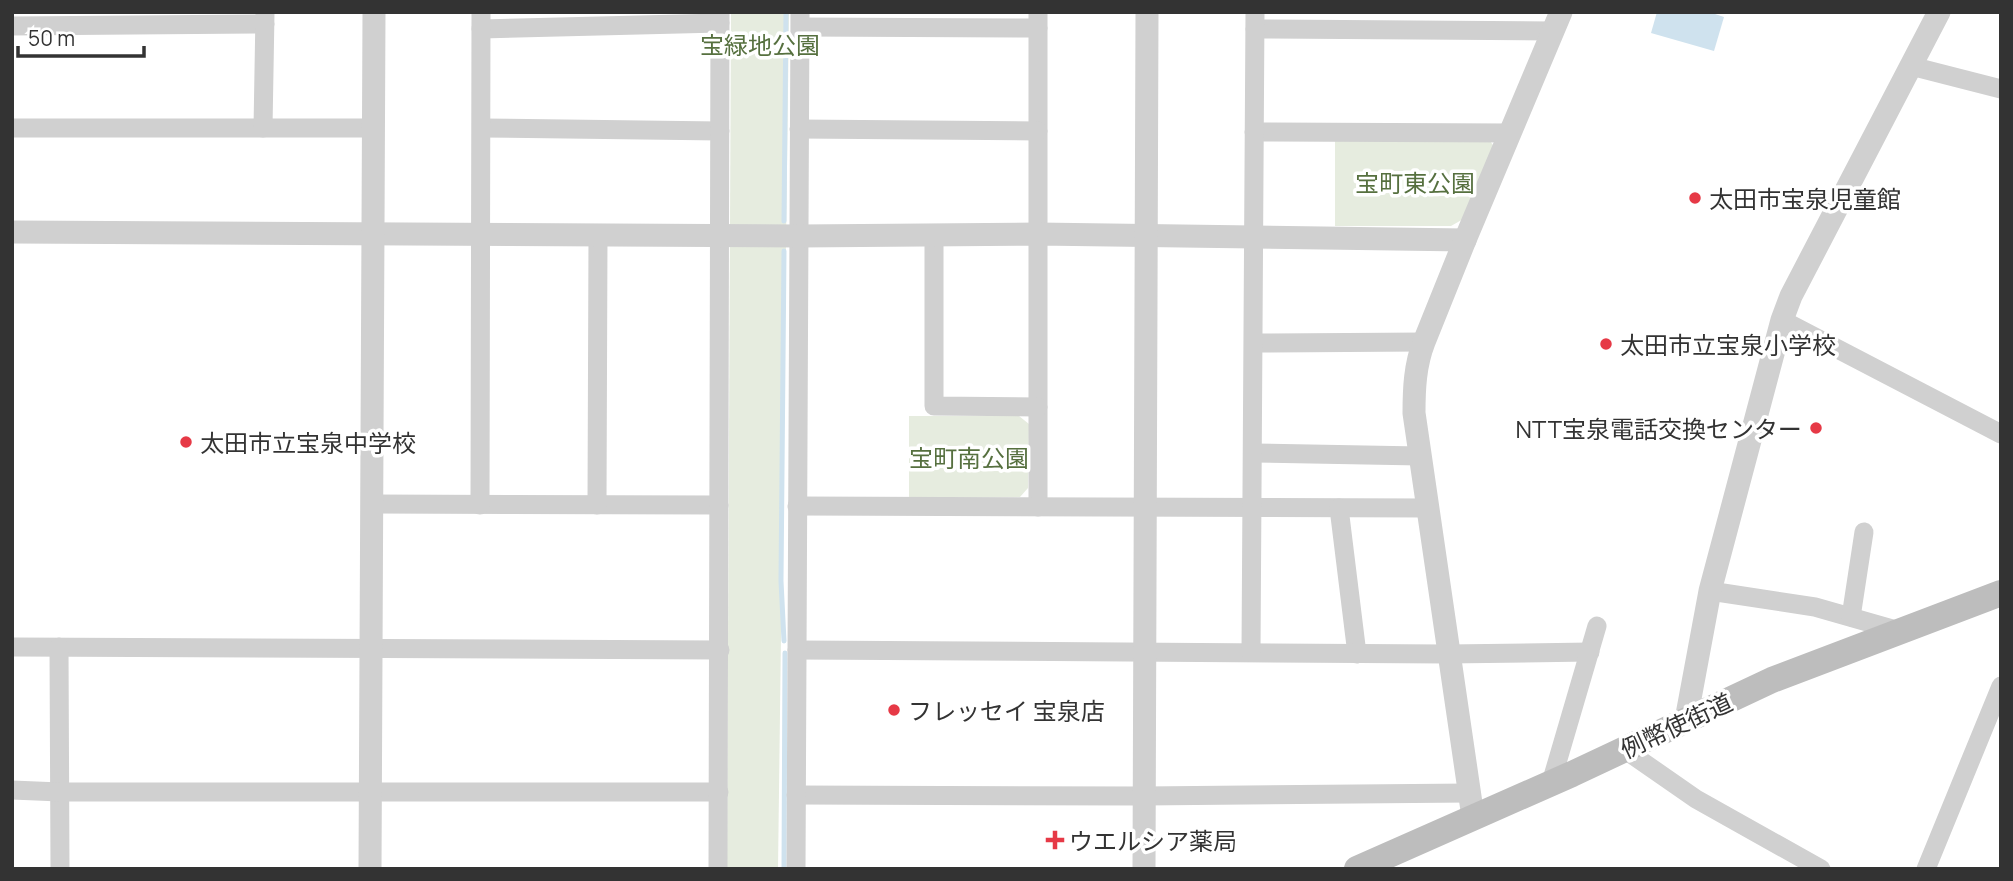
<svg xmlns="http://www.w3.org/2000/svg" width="2013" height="881" font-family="Manrope,'Noto Sans JP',sans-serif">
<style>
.green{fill:#e6ecdf}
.water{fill:#cfe2ee}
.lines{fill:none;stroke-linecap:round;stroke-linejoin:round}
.stream{stroke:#cfe2ee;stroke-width:5}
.minor{stroke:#d0d0d0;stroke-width:19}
.tertiary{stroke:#d0d0d0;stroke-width:23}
.secondary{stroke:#bdbdbd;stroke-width:26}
.poi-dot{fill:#e63946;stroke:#fff;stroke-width:2.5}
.labels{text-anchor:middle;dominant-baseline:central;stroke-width:7;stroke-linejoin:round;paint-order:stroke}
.park-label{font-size:24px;fill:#56703f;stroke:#fff}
.poi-label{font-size:24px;fill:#333;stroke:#fff;text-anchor:start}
.street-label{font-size:24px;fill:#333;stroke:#fff}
</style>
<rect width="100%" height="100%" fill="#fff"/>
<!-- green -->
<g class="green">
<polygon points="731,12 789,12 778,869 727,869"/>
<polygon points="1335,138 1488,138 1495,148 1465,218 1451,226 1335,226"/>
<polygon points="909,416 1019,416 1029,424 1028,488 1020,497 909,498"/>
</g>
<!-- water -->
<polygon class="water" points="1657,12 1709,12 1724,17 1714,51 1651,33"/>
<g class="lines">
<!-- stream -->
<g class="stream">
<polyline points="784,221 786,12"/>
<polyline points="784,251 781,581 784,641"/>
<polyline points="784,869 785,653"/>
</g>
<!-- minor -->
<g class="minor">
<polyline points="1038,12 1038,507"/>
<polyline points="12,26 265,24"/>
<polyline points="801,27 1038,28"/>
<polyline points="481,29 720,23"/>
<polyline points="1255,29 1553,31"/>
<polyline points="1911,66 2001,89"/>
<polyline points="12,128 373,128"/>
<polyline points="263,128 265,13"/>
<polyline points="482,128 720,131"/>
<polyline points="799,129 1038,131"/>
<polyline points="1254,132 1510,133"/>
<polyline points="934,234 934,406 1038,407"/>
<polyline points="1782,320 2001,434"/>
<polyline points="1254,343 1424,342"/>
<polyline points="1253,453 1420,456"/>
<polyline points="372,504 719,505"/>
<polyline points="480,505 481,12"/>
<polyline points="597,505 598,234"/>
<polyline points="797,506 1428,508"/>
<polyline points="1339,508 1357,654"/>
<polyline points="1710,591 1815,607 1899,631"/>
<polyline points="1851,617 1864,532"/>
<polyline points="12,647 720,650"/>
<polyline points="59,647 60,869"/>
<polyline points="797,650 1448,654 1590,652"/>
<polyline points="1251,652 1255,12"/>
<polyline points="1624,749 1696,799 1821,869"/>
<polyline points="1551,783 1597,626"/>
<polyline points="12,790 60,792 719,792"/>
<polyline points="796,795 1144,796 1470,793"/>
<polyline points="718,869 720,12"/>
<polyline points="796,869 800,12"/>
<polyline points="1926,869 2001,686"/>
</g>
<!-- tertiary -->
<g class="tertiary">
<polyline points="12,232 799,236 1038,234 1465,240"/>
<polyline points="1686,720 1710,591 1782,320 1791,296 1939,12"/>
<path d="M1473,817L1414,413C1414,389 1415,365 1424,342L1465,240L1561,12"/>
<polyline points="370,869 374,12"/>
<polyline points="1144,869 1147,12"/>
</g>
<!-- secondary -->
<polyline class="secondary" points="1357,869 1572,774 1772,680 2001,593"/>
</g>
<!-- markers -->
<g class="poi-dot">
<circle cx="1695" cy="198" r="7"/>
<circle cx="1606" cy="344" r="7"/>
<circle cx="1816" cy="428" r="7"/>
<circle cx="186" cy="442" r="7"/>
<circle cx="894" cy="710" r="7"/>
<path d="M1051.5 829.5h7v7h7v7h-7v7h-7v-7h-7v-7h7z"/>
</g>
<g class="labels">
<!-- park labels -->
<g class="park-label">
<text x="760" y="44">宝緑地公園</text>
<text x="1415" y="182">宝町東公園</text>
<text x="969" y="457">宝町南公園</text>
</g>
<!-- poi labels -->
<g class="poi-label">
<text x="1709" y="198">太田市宝泉児童館</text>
<text x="1620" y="344">太田市立宝泉小学校</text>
<text x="1802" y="428" text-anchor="end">NTT宝泉電話交換センター</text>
<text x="200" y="442">太田市立宝泉中学校</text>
<text x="908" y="710">フレッセイ 宝泉店</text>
<text x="1069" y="840">ウエルシア薬局</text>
</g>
<!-- street labels -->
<g class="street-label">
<text transform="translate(1676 725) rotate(-25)">例幣使街道</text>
</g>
</g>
<!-- border -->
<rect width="2013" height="881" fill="none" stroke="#333333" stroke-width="28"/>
<!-- scale -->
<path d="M18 46v10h126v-10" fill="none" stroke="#333333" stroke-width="3.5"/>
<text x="28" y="46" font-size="21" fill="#333333" stroke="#ffffff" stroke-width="5" paint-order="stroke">50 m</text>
</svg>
